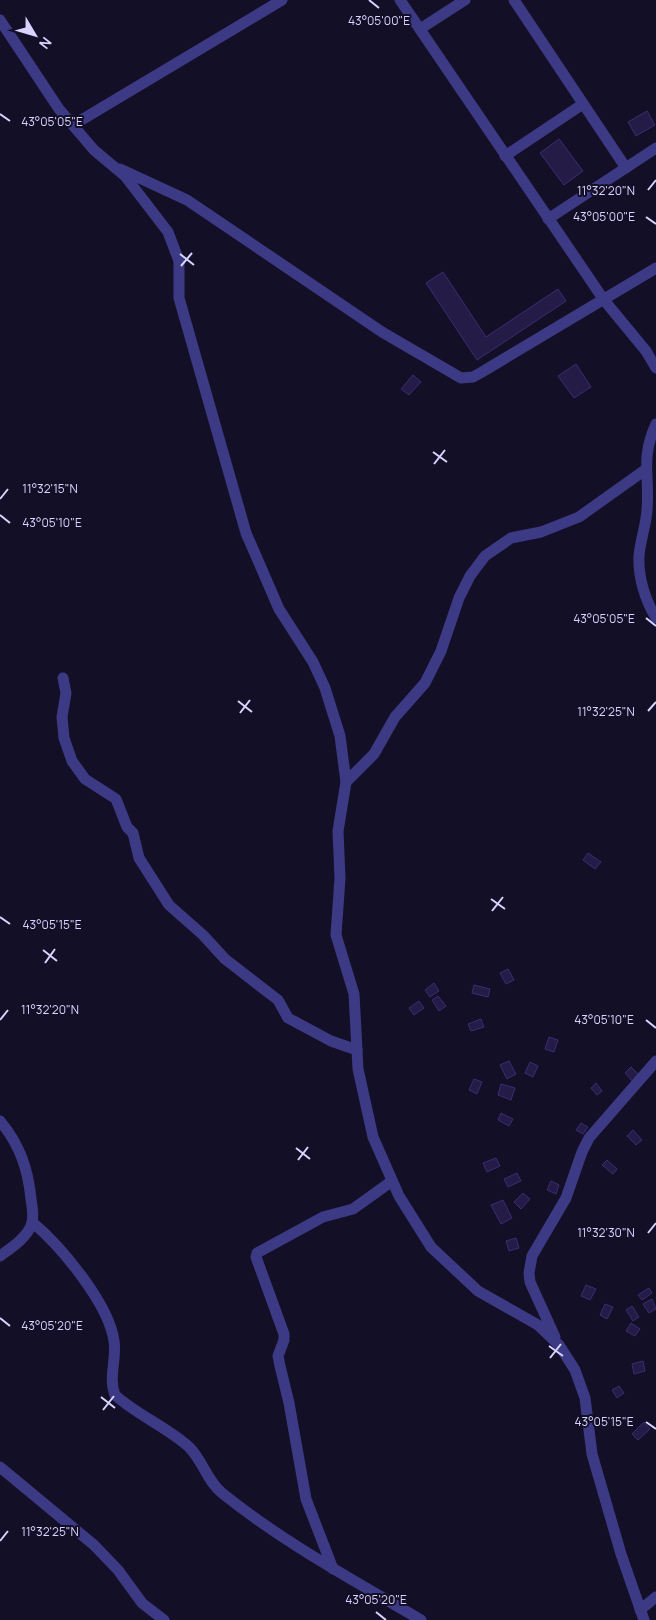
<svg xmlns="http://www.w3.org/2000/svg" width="656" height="1620" font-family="Manrope,sans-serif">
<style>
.building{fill:#241b47;stroke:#3b2d73}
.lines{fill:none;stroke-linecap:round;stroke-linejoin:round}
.street{stroke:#3d3a85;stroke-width:11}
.ticks{fill:none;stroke:#d9d4ff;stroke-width:2}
.ticks-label{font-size:12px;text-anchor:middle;fill:#d9d4ff;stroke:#130f26;stroke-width:4;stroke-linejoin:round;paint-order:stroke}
</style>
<rect width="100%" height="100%" fill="#130f26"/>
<!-- building -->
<g class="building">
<polygon points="647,111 655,125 636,136 628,122"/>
<polygon points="559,139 583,171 564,185 540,153"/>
<polygon points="443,272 486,337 558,289 566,301 477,360 426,283"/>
<polygon points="576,364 591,387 574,398 558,376"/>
<polygon points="413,375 421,382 409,395 401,389"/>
<polygon points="588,853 601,862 595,869 583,860"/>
<polygon points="508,969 514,980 506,984 500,973"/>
<polygon points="434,983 439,991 430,997 425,990"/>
<polygon points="474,985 490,989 488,997 472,993"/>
<polygon points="438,996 446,1006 439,1011 432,1000"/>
<polygon points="419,1001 424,1008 414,1015 409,1008"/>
<polygon points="481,1019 484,1027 471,1031 468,1024"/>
<polygon points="549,1037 558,1040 554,1052 545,1049"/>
<polygon points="509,1061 516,1074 507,1079 500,1065"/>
<polygon points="530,1062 538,1066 533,1077 525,1073"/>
<polygon points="631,1067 640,1076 633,1082 625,1073"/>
<polygon points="474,1079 482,1082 477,1094 469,1090"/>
<polygon points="596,1083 602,1091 597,1095 591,1088"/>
<polygon points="501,1084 515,1088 511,1100 498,1095"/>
<polygon points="501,1113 513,1119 509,1126 498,1120"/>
<polygon points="581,1123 588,1127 583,1134 576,1130"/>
<polygon points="633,1130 642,1140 636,1145 627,1136"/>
<polygon points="496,1158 500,1166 487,1172 483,1163"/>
<polygon points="607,1160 617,1169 613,1174 602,1165"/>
<polygon points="517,1173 521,1181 508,1187 504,1179"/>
<polygon points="551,1181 559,1185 556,1194 547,1190"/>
<polygon points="523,1193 530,1199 521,1209 514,1202"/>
<polygon points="503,1200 512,1218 501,1224 491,1205"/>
<polygon points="516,1238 519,1248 509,1251 506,1241"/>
<polygon points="586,1285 596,1289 590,1300 581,1296"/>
<polygon points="649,1288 652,1293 642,1300 638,1295"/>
<polygon points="652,1299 656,1309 649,1313 643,1304"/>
<polygon points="605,1304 613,1307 607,1319 600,1315"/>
<polygon points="632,1306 639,1317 633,1321 626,1310"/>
<polygon points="631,1323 640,1329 635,1336 626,1331"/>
<polygon points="643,1361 645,1371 634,1374 632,1364"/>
<polygon points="619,1386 624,1393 617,1398 612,1390"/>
<polygon points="644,1422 650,1429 638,1440 632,1434"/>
</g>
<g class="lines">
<!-- street -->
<g class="street">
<polyline points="400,0 604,300 646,351 656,368"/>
<polyline points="514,0 626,168"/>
<polyline points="0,20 59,109 94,150 125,176 168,232 179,261 179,298 246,533 279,609 313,662 325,688 340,736 346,782 338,831 340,878 336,935 354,994 358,1069 373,1137 399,1196 431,1247 478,1291 538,1325 559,1345 575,1370 585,1398 592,1454 621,1554 644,1620"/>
<polyline points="420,29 465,0"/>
<polyline points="73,125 282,0"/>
<polyline points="505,156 583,104"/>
<polyline points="120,169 187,200 382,332 461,378 473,377 482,372 656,268"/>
<polyline points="548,219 656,148"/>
<path d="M656,424C640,459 650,476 647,510C646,526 640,541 639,556C638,577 645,600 656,618"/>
<polyline points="63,678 66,693 62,717 64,738 72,761 85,779 116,799 127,827 133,833 139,858 169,905 203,935 225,959 278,1000 288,1018 331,1041 357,1050"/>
<polyline points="346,782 374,754 395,717 425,683 441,651 459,598 470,576 485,556 511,538 541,532 579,517 645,470"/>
<path d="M0,1121C20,1145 28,1169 31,1199C32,1207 34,1215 32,1223C28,1237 11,1248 0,1256"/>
<path d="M32,1222C61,1246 109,1304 114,1341C117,1359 108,1377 115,1395C137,1415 167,1427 189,1447C203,1461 207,1481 222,1493C284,1543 353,1580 421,1620"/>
<polyline points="555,1337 530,1282 529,1273 532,1256 566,1198 582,1152 589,1138 656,1061"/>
<polyline points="0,1467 94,1545 118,1570 142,1603 164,1620"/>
<polyline points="333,1569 306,1499 289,1403 280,1366 278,1356 284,1340 284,1334 256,1257 257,1253 323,1217 353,1209 392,1181"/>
<polyline points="640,1610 656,1597"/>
</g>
</g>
<!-- ticks -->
<path class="ticks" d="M369,0L379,8M0,114L10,121M648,190L656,180M646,217L656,224M180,254L194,265M181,266L192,253M433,452L447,462M434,464L445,450M0,499L8,489M0,515L10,523M646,618L656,626M238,701L252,712M648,711L656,702M240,713L250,700M491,899L505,909M492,911L503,897M0,917L10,924M43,950L57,961M45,963L55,949M0,1020L8,1010M646,1020L656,1028M296,1148L310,1159M298,1160L308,1147M648,1233L656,1223M0,1318L10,1326M549,1346L563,1356M550,1358L561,1344M101,1397L115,1408M103,1410L114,1396M646,1422L656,1429M0,1541L8,1531M376,1612L386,1620"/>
<g class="ticks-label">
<text x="379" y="25">43°05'00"E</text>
<text x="52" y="126">43°05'05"E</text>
<text x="606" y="195">11°32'20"N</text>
<text x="604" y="221">43°05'00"E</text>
<text x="50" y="493">11°32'15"N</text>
<text x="52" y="527">43°05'10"E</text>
<text x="604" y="623">43°05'05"E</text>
<text x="606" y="716">11°32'25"N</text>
<text x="52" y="929">43°05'15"E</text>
<text x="50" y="1014">11°32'20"N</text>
<text x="604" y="1024">43°05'10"E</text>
<text x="606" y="1237">11°32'30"N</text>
<text x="52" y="1330">43°05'20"E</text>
<text x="604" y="1426">43°05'15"E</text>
<text x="50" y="1536">11°32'25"N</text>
<text x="376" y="1604">43°05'20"E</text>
</g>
<!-- north arrow -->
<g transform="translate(35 35) rotate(128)" stroke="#130f26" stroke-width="4" paint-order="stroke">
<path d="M0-4L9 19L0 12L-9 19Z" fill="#d9d4ff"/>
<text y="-8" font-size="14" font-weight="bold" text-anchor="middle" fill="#d9d4ff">N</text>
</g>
</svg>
